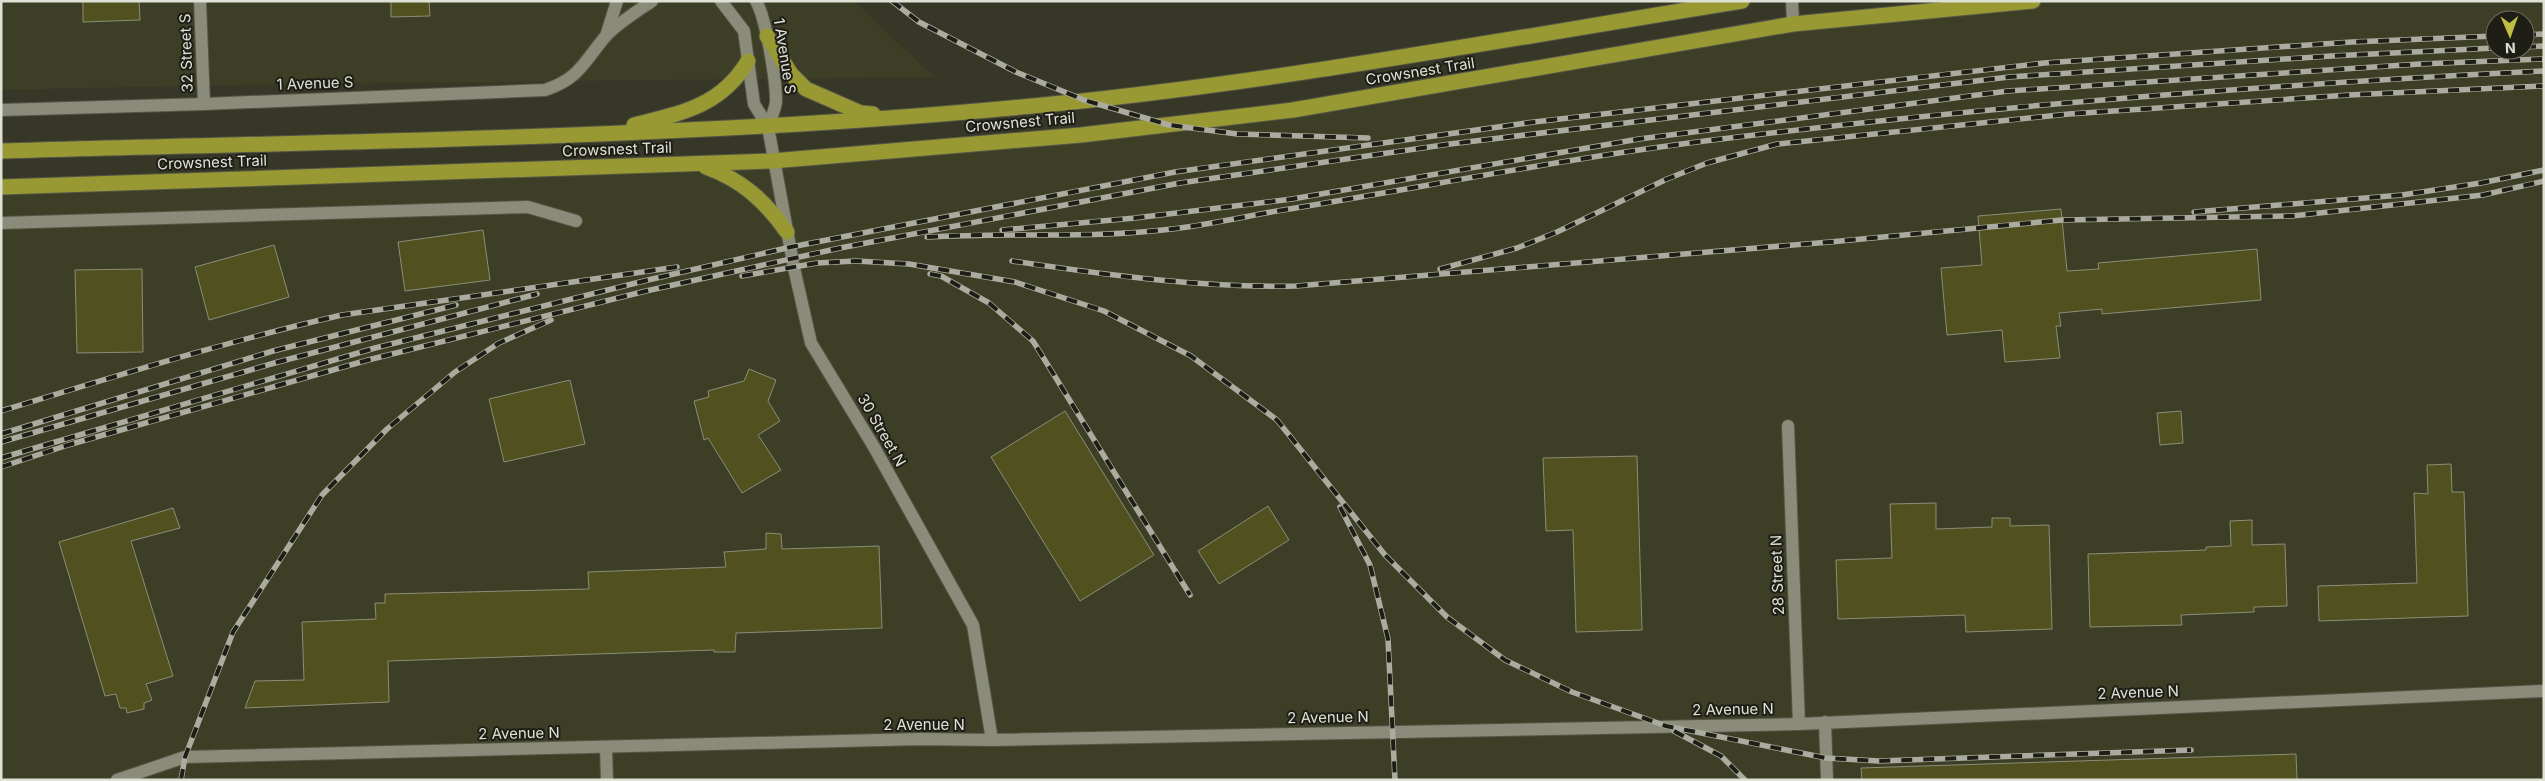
<svg xmlns="http://www.w3.org/2000/svg" width="2545" height="781" font-family="Inter,sans-serif">
<style>
.built{fill:#3d3e26;fill-rule:evenodd}
.building{fill:#515120;stroke:#8c8d7a}
.lines{fill:none;stroke-linecap:round;stroke-linejoin:round}
.minor-casing{stroke:#545547;stroke-width:14}
.highway-casing{stroke:#545547;stroke-width:17}
.minor{stroke:#8a8b78;stroke-width:12}
.highway{stroke:#989933;stroke-width:15}
.rail-casing{stroke:#abac9f;stroke-width:5.5}
.rail{stroke:#1e1e17;stroke-width:4;stroke-dasharray:11;stroke-linecap:butt}
.labels{text-anchor:middle;dominant-baseline:central;stroke-width:4;stroke-linejoin:round;paint-order:stroke}
.street-label{font-size:15px;fill:#e0e1d6;stroke:#1e1e17}
</style>
<rect width="100%" height="100%" fill="#373727"/>
<!-- built -->
<g class="built">
<polygon points="1,1 854,1 934,77 228,85 1,90"/>
<path d="M2033,1H2544V780H1V186L772,161L1169,125L1793,24ZM2495,20H2525V50H2495Z"/>
</g>
<!-- building -->
<g class="building">
<polygon points="83,1 139,1 140,20 83,22"/>
<polygon points="391,1 429,1 430,16 391,17"/>
<polygon points="2061,209 2067,271 2099,269 2098,263 2257,249 2261,300 2102,314 2102,309 2059,313 2061,326 2056,326 2060,358 2005,362 2002,330 1947,335 1941,268 1982,265 1978,216"/>
<polygon points="483,230 490,280 405,291 398,242"/>
<polygon points="274,245 289,297 209,320 195,267"/>
<polygon points="142,269 143,352 77,353 75,270"/>
<polygon points="749,369 776,380 768,401 780,421 758,435 781,470 742,493 708,438 704,440 694,401 709,397 708,391 744,381"/>
<polygon points="570,380 585,444 504,462 489,399"/>
<polygon points="1065,411 1154,555 1080,601 991,457"/>
<polygon points="2181,411 2183,443 2160,445 2157,413"/>
<polygon points="1637,456 1642,630 1576,632 1573,530 1546,531 1543,458"/>
<polygon points="2451,464 2452,492 2464,492 2468,616 2319,621 2318,586 2417,583 2414,493 2428,494 2427,465"/>
<polygon points="1936,503 1936,529 1992,527 1992,518 2010,518 2010,526 2049,525 2052,629 1966,632 1965,615 1838,619 1836,560 1892,558 1890,504"/>
<polygon points="1268,506 1289,540 1219,584 1198,551"/>
<polygon points="173,508 180,528 131,541 173,676 146,684 152,700 144,703 144,709 127,713 126,708 120,708 116,694 105,696 59,542"/>
<polygon points="2252,520 2252,545 2285,544 2287,606 2254,607 2254,612 2181,615 2182,625 2090,627 2088,554 2206,550 2206,547 2231,546 2230,521"/>
<polygon points="766,533 781,534 782,549 879,546 882,628 736,633 735,652 714,652 714,650 388,661 389,702 245,708 255,681 304,680 302,622 376,619 375,603 385,603 385,594 589,589 588,572 726,567 724,552 766,549"/>
<polygon points="2296,754 2297,780 1862,780 1861,768"/>
</g>
<g class="lines">
<defs>
<g id="minor">
<polyline points="200,1 204,104"/>
<polyline points="721,1 744,31 754,104 768,127 794,268 811,343 874,447 973,625 992,740"/>
<path d="M756,1C766,18 776,80 776,101C776,109 770,119 768,127"/>
<polyline points="1792,1 1793,24"/>
<polyline points="606,36 617,1"/>
<path d="M1,110L204,104L545,90C579,79 584,62 605,37C615,25 639,10 652,1"/>
<polyline points="1,223 528,207 576,221"/>
<polyline points="1788,426 1799,724"/>
<polyline points="1825,722 1827,780"/>
<polyline points="606,747 607,780"/>
<polyline points="117,780 185,757 921,739 992,740 1799,724 2544,691"/>
</g>
<g id="highway">
<polyline points="767,36 791,74 806,89 861,113 873,114"/>
<path d="M634,125C682,113 721,106 748,61"/>
<path d="M1,151C338,141 676,139 1011,108C1257,86 1499,40 1742,1"/>
<path d="M706,167C742,180 765,201 787,232"/>
<polyline points="1,187 772,161 1081,135 1293,110 1793,24 2033,1"/>
</g>
</defs>
<!-- minor casing -->
<use href="#minor" class="minor-casing"/>
<!-- highway casing -->
<use href="#highway" class="highway-casing"/>
<!-- minor -->
<use href="#minor" class="minor"/>
<!-- highway -->
<use href="#highway" class="highway"/>
<defs>
<g id="rail">
<polyline points="892,1 919,22 1016,72 1084,100 1169,125 1237,134 1368,138"/>
<polyline points="2525,35 2544,34"/>
<polyline points="2525,47 2544,46"/>
<polyline points="2194,212 2402,195 2481,183 2544,170"/>
<polyline points="1002,230 1135,218 1292,199 1639,139 2008,91 2420,64 2544,59"/>
<path d="M927,237C1009,232 1091,239 1172,229C1207,225 1242,217 1277,211C1420,188 1561,159 1705,141C1984,106 2263,85 2544,71"/>
<path d="M1012,261C1106,275 1201,288 1296,286L1830,242L2062,220L2292,216L2483,195L2544,181"/>
<polyline points="1440,269 1517,248 1557,232 1667,179 1707,163 1777,144 2069,114 2349,95 2544,86"/>
<polyline points="930,274 941,276 989,303 1033,341 1190,595"/>
<polyline points="742,276 817,263 856,261 909,264 1015,282 1104,311 1191,356 1277,420 1385,555 1447,617 1505,660 1572,692 1666,726 1826,758 1879,761 2191,750"/>
<path d="M1,411C114,377 227,341 342,315L677,267"/>
<polyline points="1,434 273,351 456,305"/>
<polyline points="1,442 278,362 537,294"/>
<polyline points="1,458 375,348 648,280 791,247 1175,172 1534,122 2044,63 2352,42 2495,36"/>
<polyline points="1,467 68,445 368,360 646,291 840,248 1180,183 1450,144 2009,77 2331,56 2495,48"/>
<polyline points="1340,507 1370,565 1388,639 1395,780"/>
<polyline points="1674,731 1721,756 1745,780"/>
<polyline points="181,780 185,757 233,632 322,495 387,429 455,372 499,343 551,320"/>
</g>
</defs>
<!-- rail casing -->
<use href="#rail" class="rail-casing"/>
<!-- rail -->
<use href="#rail" class="rail"/>
</g>
<g class="labels">
<!-- street labels -->
<g class="street-label">
<text transform="translate(186 53) rotate(-92)">32 Street S</text>
<text transform="translate(785 56) rotate(81)">1 Avenue S</text>
<text transform="translate(1420 71) rotate(-9)">Crowsnest Trail</text>
<text transform="translate(315 83) rotate(-2)">1 Avenue S</text>
<text transform="translate(1020 122) rotate(-5)">Crowsnest Trail</text>
<text transform="translate(617 149) rotate(-2)">Crowsnest Trail</text>
<text transform="translate(212 162) rotate(-2)">Crowsnest Trail</text>
<text transform="translate(882 430) rotate(60)">30 Street N</text>
<text transform="translate(1777 575) rotate(-92)">28 Street N</text>
<text transform="translate(2138 692) rotate(-2)">2 Avenue N</text>
<text transform="translate(1733 709) rotate(-1)">2 Avenue N</text>
<text transform="translate(1328 717) rotate(-1)">2 Avenue N</text>
<text x="924" y="724">2 Avenue N</text>
<text transform="translate(519 733) rotate(-1)">2 Avenue N</text>
</g>
</g>
<!-- border -->
<rect width="2545" height="781" fill="none" stroke="#e0e1d6" stroke-width="5"/>
<!-- north arrow -->
<g transform="translate(2510 35) rotate(178)"><circle r="24" fill="#1e1e17" stroke="#6c6c63"/>
<path d="M0-4L9 19L0 12L-9 19Z" fill="#bebf42"/>
<text y="-8" font-size="14" font-weight="bold" text-anchor="middle" fill="#e0e1d6">N</text>
</g>
</svg>
